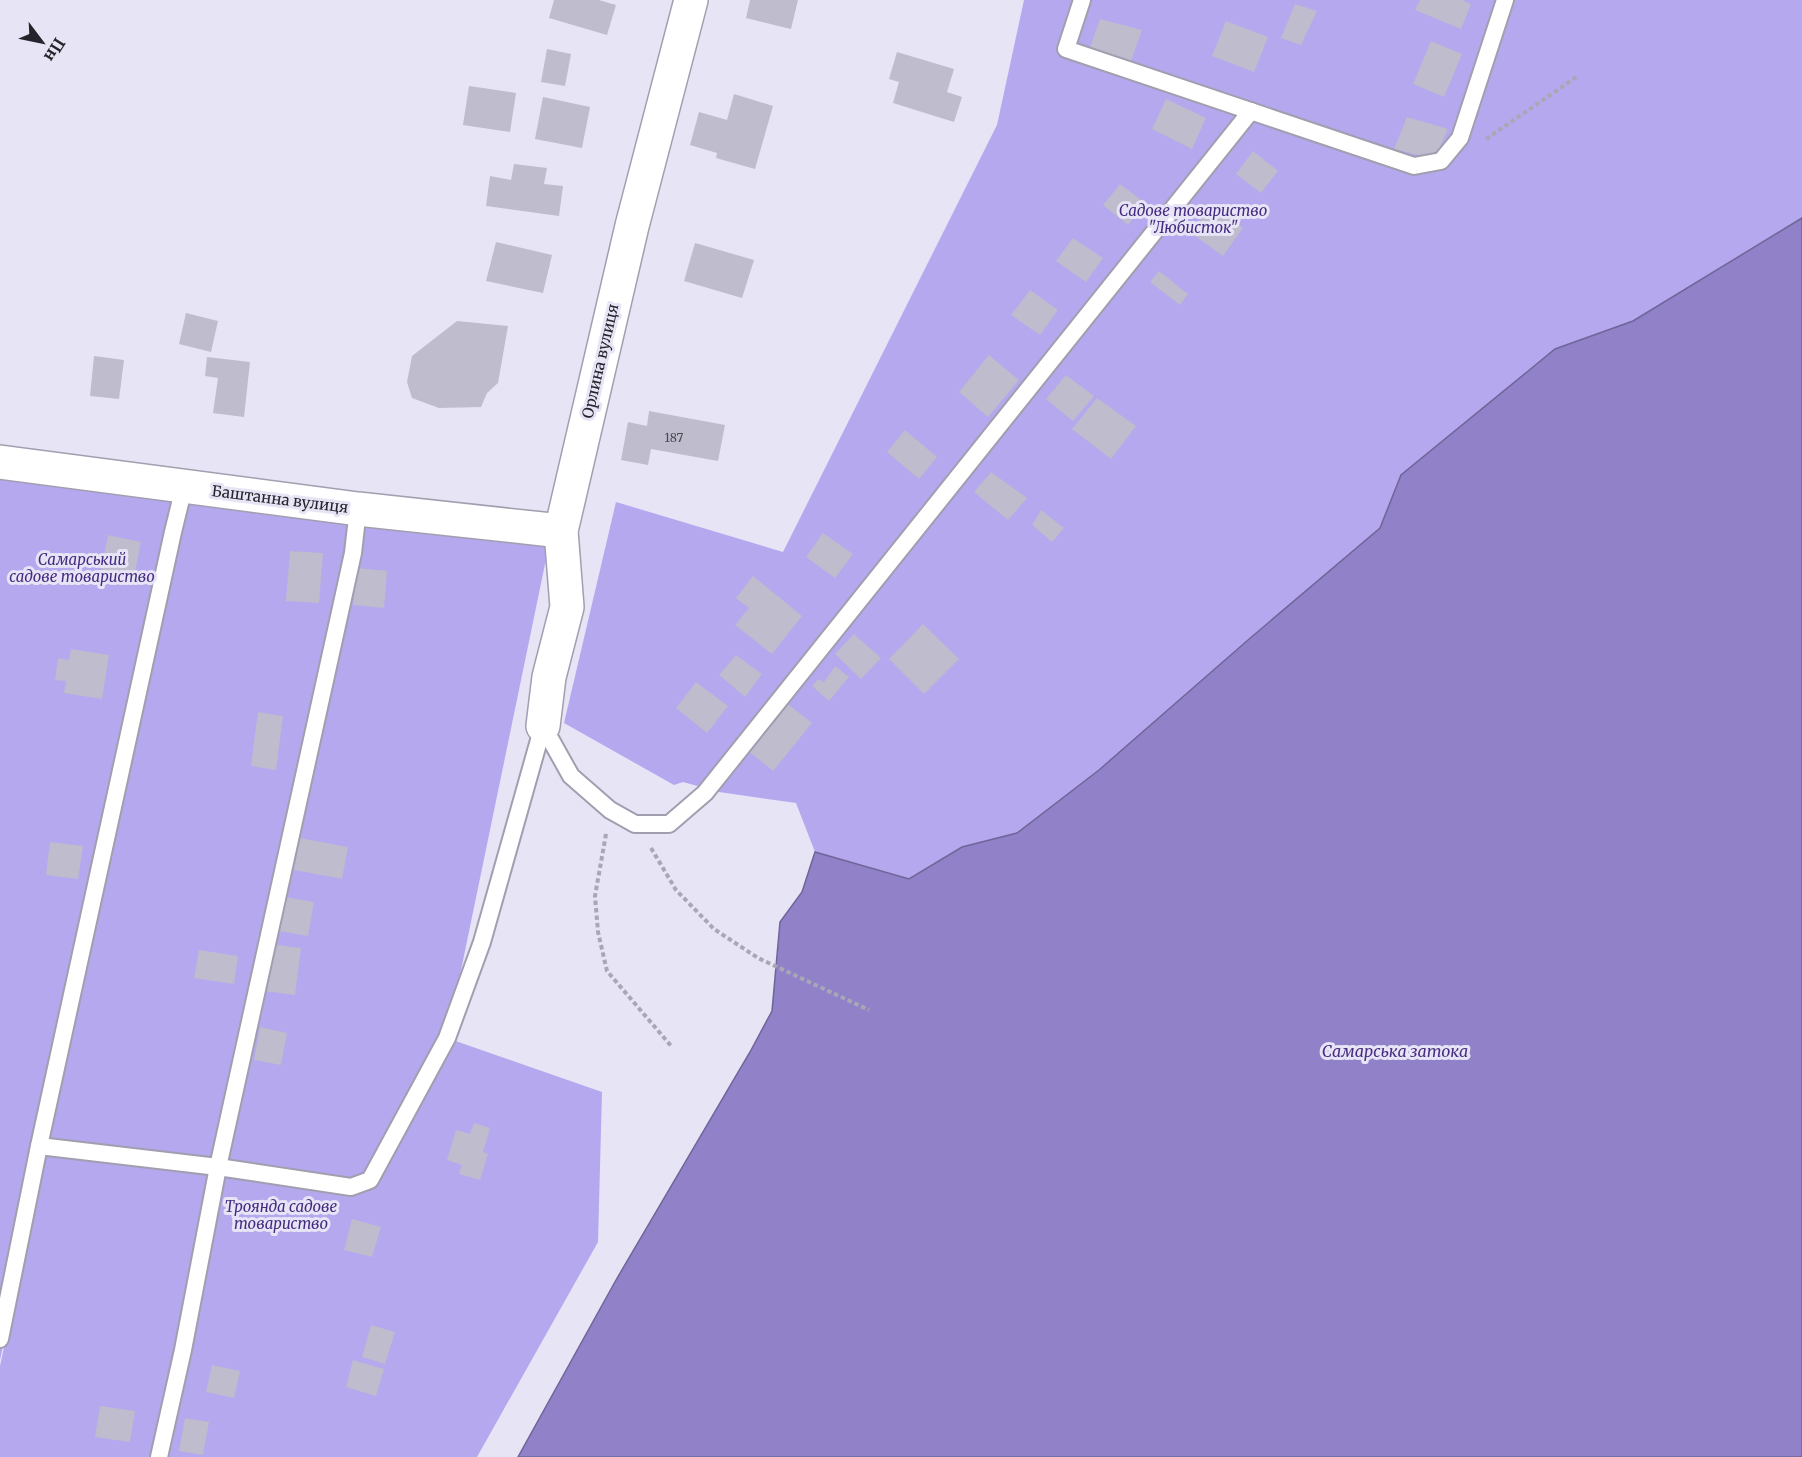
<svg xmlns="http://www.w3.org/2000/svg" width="1802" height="1457" font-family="Merriweather,serif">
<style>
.green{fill:#b5a8ee}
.water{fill:#9081c9;stroke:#706599;stroke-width:1.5}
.building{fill:#bebccd}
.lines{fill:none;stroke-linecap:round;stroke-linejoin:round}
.service-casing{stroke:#a19faf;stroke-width:20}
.minor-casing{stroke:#a19faf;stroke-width:36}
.path{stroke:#a9a7b5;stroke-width:4;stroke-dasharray:4.5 3;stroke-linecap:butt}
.service{stroke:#fff;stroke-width:16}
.minor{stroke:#fff;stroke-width:33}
.labels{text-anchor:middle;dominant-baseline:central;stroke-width:6;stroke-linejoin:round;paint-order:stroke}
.number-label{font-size:12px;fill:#4b4a53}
.park-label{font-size:15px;font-style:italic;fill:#452b80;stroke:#e7e4f6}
.street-label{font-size:15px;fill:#25242a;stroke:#e7e4f6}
.water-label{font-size:16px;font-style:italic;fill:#482e83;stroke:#e7e4f6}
</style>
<rect width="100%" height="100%" fill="#e7e4f6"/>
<!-- green -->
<g class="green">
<polygon points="1024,0 1802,0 1802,218 1633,321 1555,349 1401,475 1380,528 1099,770 1017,833 962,847 909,879 815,852 796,803 719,792 683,782 674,785 564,723 616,502 783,552 997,125"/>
<polygon points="0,470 180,502 0,1360"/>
<polygon points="185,498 551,535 447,1038 602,1092 598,1242 477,1457 0,1457 0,1366"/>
</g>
<!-- water -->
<polygon class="water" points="1802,218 1802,1457 518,1457 616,1280 750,1052 772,1011 780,922 802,892 815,852 909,879 962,847 1017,833 1099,770 1248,640 1380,528 1401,475 1555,349 1633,321"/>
<!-- building -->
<g class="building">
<polygon points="554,0 599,0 616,5 607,35 549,18"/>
<polygon points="750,0 798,0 791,29 746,18"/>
<polygon points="1420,0 1462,0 1471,4 1461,29 1415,10"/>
<polygon points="1295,4 1317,11 1301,45 1281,38"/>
<polygon points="1100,19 1142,30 1130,64 1089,50"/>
<polygon points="1226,21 1268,37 1254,72 1212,56"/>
<polygon points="1431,41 1462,54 1444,97 1413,84"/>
<polygon points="547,49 571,54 565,86 541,82"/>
<polygon points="897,52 954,69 947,92 962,97 954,122 893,103 899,82 889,79"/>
<polygon points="469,86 516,93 510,132 463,125"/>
<polygon points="734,94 773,106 755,169 716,158 717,153 690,145 699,112 727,120"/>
<polygon points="543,97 590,107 582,148 535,139"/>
<polygon points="1166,99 1206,118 1192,149 1152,129"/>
<polygon points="1407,117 1448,129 1434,159 1394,149"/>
<polygon points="1253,151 1278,171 1261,193 1236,174"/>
<polygon points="514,164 547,168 544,184 563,186 559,216 486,206 490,176 511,180"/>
<polygon points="1120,184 1145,203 1128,225 1103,205"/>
<polygon points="1211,205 1243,228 1223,256 1191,233"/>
<polygon points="1073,238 1103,258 1086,282 1056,261"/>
<polygon points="496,242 552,255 543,293 486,281"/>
<polygon points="695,243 754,260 742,298 684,281"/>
<polygon points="1159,271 1188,294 1180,305 1150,282"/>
<polygon points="1030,290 1058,310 1040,335 1011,315"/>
<polygon points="186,313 218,321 211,352 179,344"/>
<polygon points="457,321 508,326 498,383 487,393 481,407 439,408 412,398 407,382 412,356"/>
<polygon points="989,355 1019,380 988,417 959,392"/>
<polygon points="94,356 124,360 119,399 90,396"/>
<polygon points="207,357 250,362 244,417 213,413 218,378 205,376"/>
<polygon points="1066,375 1094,396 1073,421 1046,399"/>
<polygon points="1097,398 1136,426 1111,459 1072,429"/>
<polygon points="649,411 725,425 718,461 651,449 648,465 621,460 628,422 647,426"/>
<polygon points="905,430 937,457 919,479 887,452"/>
<polygon points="991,472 1027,498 1008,520 974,492"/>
<polygon points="1041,510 1064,528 1052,542 1032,525"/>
<polygon points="823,533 853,554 835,578 806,557"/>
<polygon points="108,535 141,542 134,577 101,571"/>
<polygon points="290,551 323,553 319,603 286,601"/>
<polygon points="357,568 387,571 384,608 353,605"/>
<polygon points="753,576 802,616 772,654 735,625 749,608 736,598"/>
<polygon points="923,624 959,659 924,694 889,659"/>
<polygon points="854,634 881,658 861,679 835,654"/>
<polygon points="71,649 109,655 102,699 64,693 66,681 55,680 58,658 69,660"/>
<polygon points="736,655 762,674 745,697 719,675"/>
<polygon points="835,666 849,677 829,701 812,686 818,679 824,682"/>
<polygon points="696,682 728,706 707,733 676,708"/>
<polygon points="784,701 812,723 773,771 746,749"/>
<polygon points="258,712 283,716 276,770 251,766"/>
<polygon points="300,838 348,847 342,879 294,870"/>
<polygon points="50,842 83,846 78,879 46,875"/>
<polygon points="285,897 314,902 308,936 279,931"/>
<polygon points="269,944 301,948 295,995 263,991"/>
<polygon points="199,950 238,956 234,984 194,978"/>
<polygon points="260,1027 287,1033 281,1065 254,1060"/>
<polygon points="474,1123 490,1128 483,1152 488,1154 480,1180 459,1174 462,1165 447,1160 456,1130 470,1134"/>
<polygon points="352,1219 381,1227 372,1257 344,1250"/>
<polygon points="371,1325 395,1332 385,1364 362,1357"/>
<polygon points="353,1360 384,1369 376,1396 346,1387"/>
<polygon points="212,1365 240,1371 234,1398 206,1392"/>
<polygon points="100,1406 135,1411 130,1442 95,1437"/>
<polygon points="185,1418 209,1422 203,1455 179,1451"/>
</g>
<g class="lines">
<defs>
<g id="service">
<polyline points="1082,0 1066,49 1414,166 1441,161 1460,138 1505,0"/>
<polyline points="543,726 571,776 610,810 635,824 669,824 705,793 1251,111"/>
<polyline points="39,1146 218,1167 351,1187 370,1180 447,1038 482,942 543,726"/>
<polyline points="0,1339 39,1146 173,532 184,487"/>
<polyline points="159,1457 183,1350 218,1167 353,553 358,509"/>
</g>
<g id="minor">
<polyline points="0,462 358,509 561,531"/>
<polyline points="543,726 549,677 567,607 561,531 632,226 691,0"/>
</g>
</defs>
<!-- service casing -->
<use href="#service" class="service-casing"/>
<!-- minor casing -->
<use href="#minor" class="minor-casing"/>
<!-- path -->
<g class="path">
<polyline points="1486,139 1578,76"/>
<polyline points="606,834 595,896 598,932 607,971 672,1047"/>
<polyline points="651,848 676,890 714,929 758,958 869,1010"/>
</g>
<!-- service -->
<use href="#service" class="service"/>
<!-- minor -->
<use href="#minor" class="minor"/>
</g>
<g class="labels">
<!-- number labels -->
<g class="number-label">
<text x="674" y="437">187</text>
</g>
<!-- park labels -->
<g class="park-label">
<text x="1193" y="210">Садове товариство<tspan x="1193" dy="17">"Любисток"</tspan></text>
<text x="82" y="559">Самарський<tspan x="82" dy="17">садове товариство</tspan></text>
<text x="281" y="1206">Троянда садове<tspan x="281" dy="17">товариство</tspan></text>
</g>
<!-- street labels -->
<g class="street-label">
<text transform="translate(600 361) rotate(-77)">Орлина вулиця</text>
<text transform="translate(280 499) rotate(7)">Баштанна вулиця</text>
</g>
<!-- water labels -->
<g class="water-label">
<text x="1395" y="1051">Самарська затока</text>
</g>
</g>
<!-- north arrow -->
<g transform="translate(42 42) rotate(122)" stroke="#e7e4f6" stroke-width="4.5" paint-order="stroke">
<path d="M0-4.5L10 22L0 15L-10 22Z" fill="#25242a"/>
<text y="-9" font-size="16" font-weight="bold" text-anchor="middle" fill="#25242a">Пн</text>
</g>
</svg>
